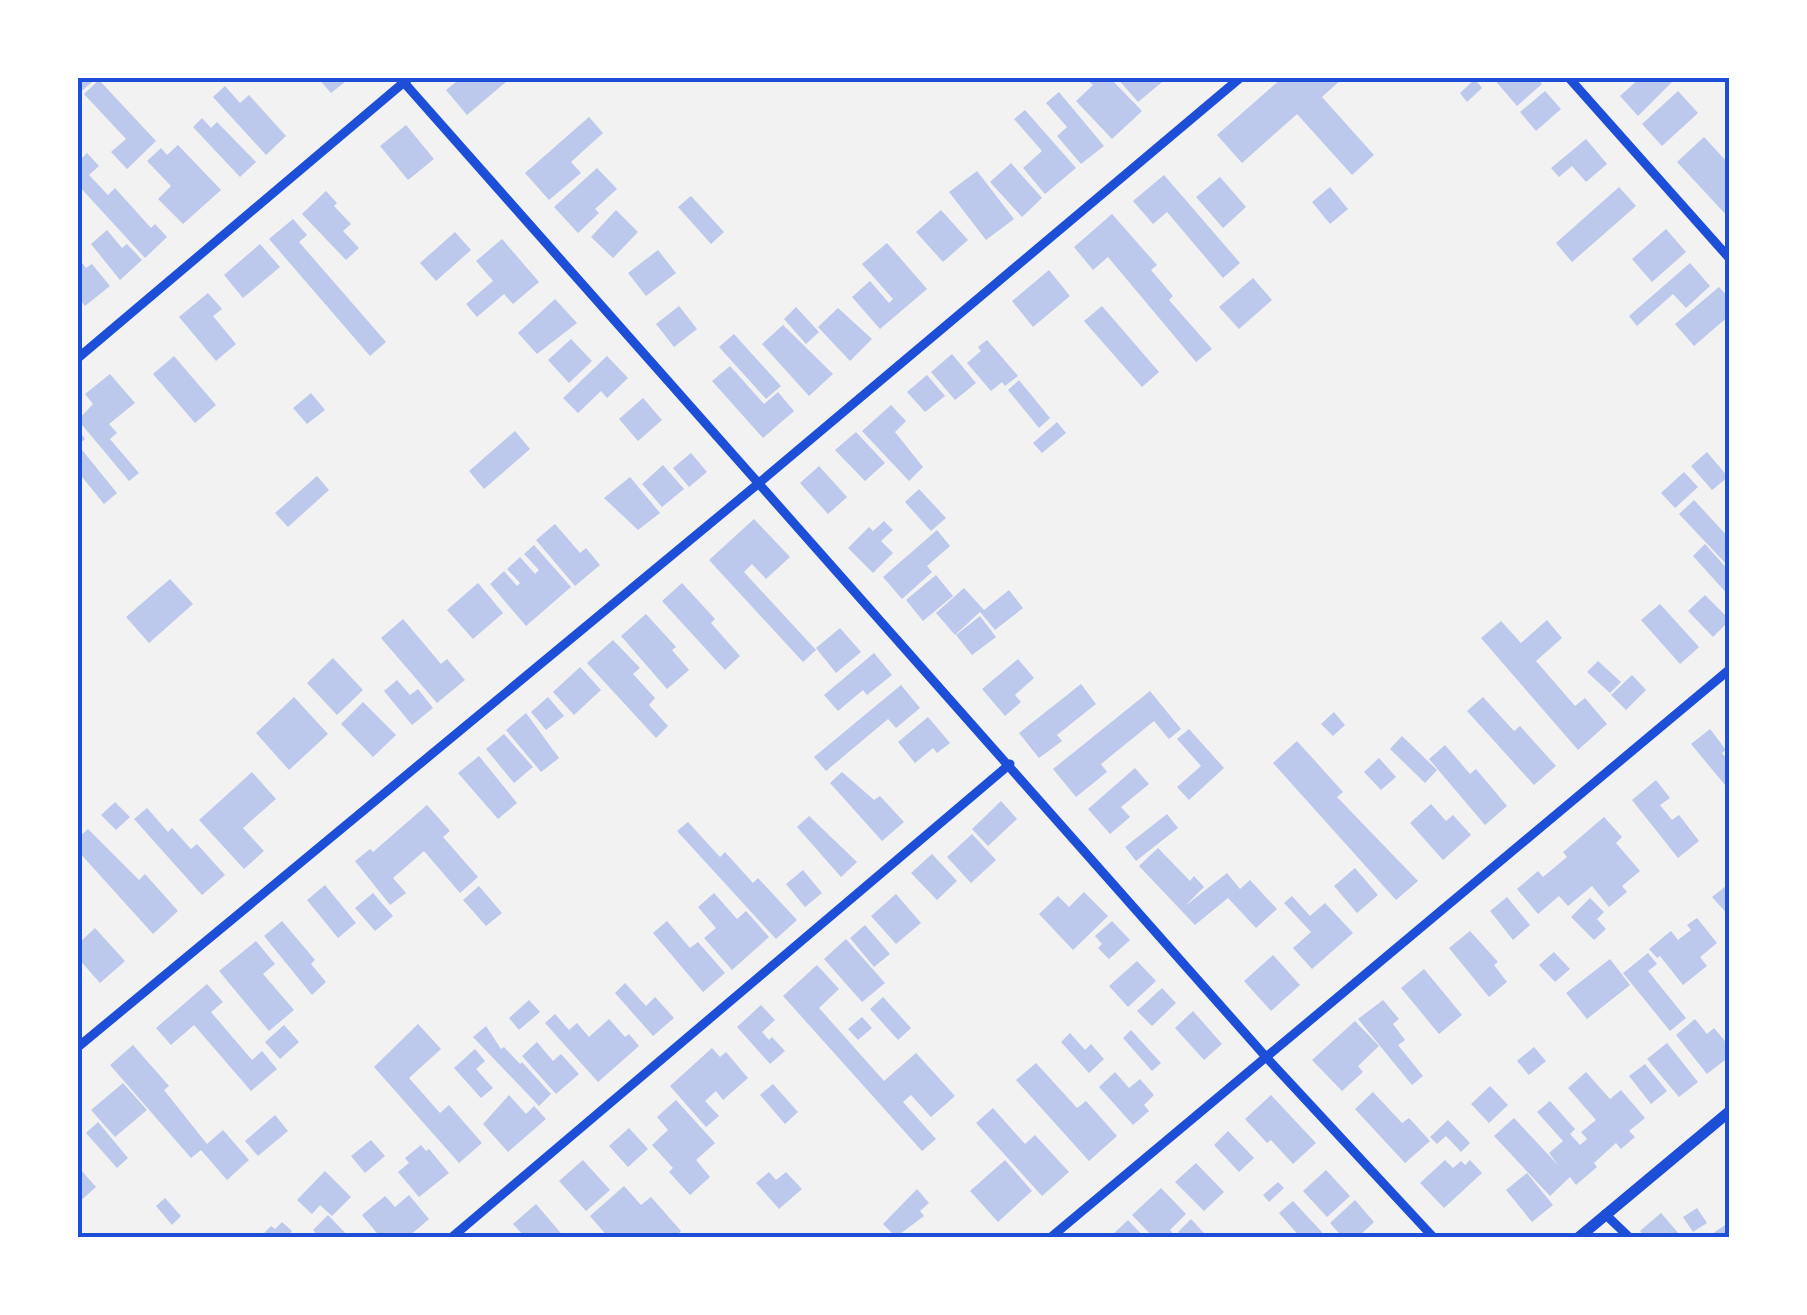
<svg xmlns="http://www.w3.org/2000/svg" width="1807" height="1315" font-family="'Noto Sans',sans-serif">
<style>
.building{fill:#bdc9ec}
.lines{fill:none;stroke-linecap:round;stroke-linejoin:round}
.minor{stroke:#1d4ed8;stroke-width:9}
.tertiary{stroke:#1d4ed8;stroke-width:11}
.neatline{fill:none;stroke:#1d4ed8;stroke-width:4}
</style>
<rect width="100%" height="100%" fill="#f2f2f2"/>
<!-- building -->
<g class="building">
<polygon points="78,78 97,78 78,94"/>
<polygon points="318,78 350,78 331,93"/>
<polygon points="461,78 504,78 507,81 467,115 446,90"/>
<polygon points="1085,78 1110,78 1142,111 1112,139 1076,101 1093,85"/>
<polygon points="1117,78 1167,78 1138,102"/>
<polygon points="1282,78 1343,78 1322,97 1374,155 1352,175 1297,114 1242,163 1217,135"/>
<polygon points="1493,78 1537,78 1542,84 1517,106"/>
<polygon points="1640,78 1676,78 1638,116 1620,96"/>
<polygon points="1475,79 1482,88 1467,102 1460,93"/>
<polygon points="99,80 156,141 127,169 111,152 126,139 84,94"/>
<polygon points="225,86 240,103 249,95 286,136 266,155 213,97"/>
<polygon points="1545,91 1561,109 1536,131 1520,112"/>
<polygon points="1678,91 1698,113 1662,146 1642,124"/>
<polygon points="1059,92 1104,146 1081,164 1057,136 1067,127 1046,103"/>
<polygon points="1025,110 1076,168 1045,194 1023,168 1042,151 1014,119"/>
<polygon points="589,117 603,133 571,162 581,173 549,200 525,173"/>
<polygon points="202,118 211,128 217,122 256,162 240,177 193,127"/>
<polygon points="406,125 434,159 408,180 380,146"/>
<polygon points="1704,137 1728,163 1730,161 1730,219 1677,162"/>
<polygon points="1586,139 1607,164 1586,182 1572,166 1559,177 1551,168"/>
<polygon points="178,145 221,190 183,224 158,199 171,186 147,161 161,148 167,155"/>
<polygon points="87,153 99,166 89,175 108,195 115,188 151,228 155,224 167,237 145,258 78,185 78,162"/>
<polygon points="1011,163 1042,198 1022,217 990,182"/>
<polygon points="597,168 617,189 595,209 599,213 578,233 554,207"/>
<polygon points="977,171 1014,219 986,240 949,192"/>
<polygon points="1164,175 1240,263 1223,278 1167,212 1153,224 1133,201"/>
<polygon points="1220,177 1246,207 1223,228 1196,197"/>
<polygon points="1330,187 1348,209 1330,224 1312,202"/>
<polygon points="1619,187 1636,206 1572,262 1556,243"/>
<polygon points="326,191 337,203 334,206 351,224 343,231 359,248 346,260 302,214"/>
<polygon points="691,196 724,232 711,244 678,207"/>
<polygon points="616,210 638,232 613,258 591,237"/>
<polygon points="941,210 968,240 943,262 916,232"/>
<polygon points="1112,214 1157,265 1151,270 1173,296 1169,300 1212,349 1196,362 1108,257 1093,270 1074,247"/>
<polygon points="293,219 307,235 299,242 386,342 370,356 269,239"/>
<polygon points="1666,229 1686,252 1652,282 1632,259"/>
<polygon points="107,230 122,248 127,244 142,260 120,280 91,244"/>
<polygon points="455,232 471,250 436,281 420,263"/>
<polygon points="502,239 539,282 513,304 504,294 477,317 466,304 493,281 476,261"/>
<polygon points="887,243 927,289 880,329 852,297 870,281 889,303 893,299 862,264"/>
<polygon points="260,244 280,267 243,298 224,275"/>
<polygon points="658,250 676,273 646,296 628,273"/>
<polygon points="78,258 86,268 92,264 110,286 85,306 78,297"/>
<polygon points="1690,263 1710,286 1686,308 1673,294 1637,326 1629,316"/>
<polygon points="1049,270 1070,296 1033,327 1012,301"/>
<polygon points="1253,278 1272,300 1239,329 1219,307"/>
<polygon points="1719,287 1730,299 1730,315 1694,346 1675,324"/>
<polygon points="208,293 222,309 213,316 236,344 216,361 179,317"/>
<polygon points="555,299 577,323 537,354 518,333"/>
<polygon points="679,306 697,329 674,347 656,324"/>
<polygon points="1102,306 1159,372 1142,387 1084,321"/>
<polygon points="796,307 819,332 806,344 784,319"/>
<polygon points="838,308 872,339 850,361 818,327"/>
<polygon points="783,325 833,374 809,396 762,344"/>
<polygon points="734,334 781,386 766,399 719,347"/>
<polygon points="571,339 592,361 569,383 548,360"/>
<polygon points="987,340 1018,376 1005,386 1002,382 991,391 967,363 981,351 978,347"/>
<polygon points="952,354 976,383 955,400 931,372"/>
<polygon points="174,356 216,405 195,423 153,374"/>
<polygon points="607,356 628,378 607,398 601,391 578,413 563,398"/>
<polygon points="730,366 764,404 778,392 794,411 763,438 712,381"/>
<polygon points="110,374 135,403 109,424 117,433 110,439 139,473 129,481 78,420 93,404 85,394"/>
<polygon points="927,375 945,396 925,412 907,392"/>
<polygon points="1019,380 1050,418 1039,428 1008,390"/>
<polygon points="311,393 325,410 307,424 293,408"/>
<polygon points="643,398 662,420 638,441 619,419"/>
<polygon points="891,405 906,421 895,432 923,467 909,481 862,431"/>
<polygon points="1057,422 1066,433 1042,453 1033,443"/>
<polygon points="78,429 85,439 78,445 117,493 104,504 78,472"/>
<polygon points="515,431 530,449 484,489 469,471"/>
<polygon points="856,432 885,463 865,481 835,450"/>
<polygon points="1707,452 1728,477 1712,490 1691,466"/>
<polygon points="691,453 707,472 689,487 673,468"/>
<polygon points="663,465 684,489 662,507 642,484"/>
<polygon points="819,466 847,497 828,514 800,483"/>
<polygon points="1684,472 1698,487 1675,508 1661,493"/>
<polygon points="317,476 329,490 288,527 275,513"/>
<polygon points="630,477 660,513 638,530 604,498"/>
<polygon points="919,489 946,518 931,531 905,502"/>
<polygon points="1694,500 1730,539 1730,568 1679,514"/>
<polygon points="754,519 790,557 766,579 752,564 744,572 816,650 803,662 709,560"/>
<polygon points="884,521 893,530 881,541 893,553 873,573 848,548 869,527 873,531"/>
<polygon points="555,524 580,553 586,548 600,565 575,586 536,540"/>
<polygon points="937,530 950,546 927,566 932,572 902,599 883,577"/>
<polygon points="1705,544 1730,572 1730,597 1693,556"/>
<polygon points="534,545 571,587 526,626 490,584 504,571 517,586 520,583 507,569 520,557 535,574 539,570 524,554"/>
<polygon points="936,575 953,596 923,621 906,600"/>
<polygon points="170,579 193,604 149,643 126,617"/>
<polygon points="478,583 503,613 473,639 447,610"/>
<polygon points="682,583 715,619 711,623 740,656 725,670 662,601"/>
<polygon points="964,588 984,610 1009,590 1023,608 995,630 980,612 955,635 936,613"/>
<polygon points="1705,595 1730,620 1713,637 1688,611"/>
<polygon points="1660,604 1699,647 1680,664 1641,620"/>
<polygon points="646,614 676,647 672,650 689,670 667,689 621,636"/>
<polygon points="980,616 996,637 972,655 956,635"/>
<polygon points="403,619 441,664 447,659 465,680 437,703 381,638"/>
<polygon points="1547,620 1562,638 1536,661 1575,706 1585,698 1607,724 1578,750 1481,638 1501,621 1521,643"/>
<polygon points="840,628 861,652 836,673 816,648"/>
<polygon points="613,640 640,668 633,674 655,698 649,705 668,726 656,738 587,663"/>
<polygon points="874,653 892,675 867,695 863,690 838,711 824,695"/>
<polygon points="333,658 363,690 337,715 307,683"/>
<polygon points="1018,659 1034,678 1015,695 1021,702 1005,716 982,689"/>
<polygon points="1598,661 1621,682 1610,693 1587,672"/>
<polygon points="580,667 601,690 574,715 553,692"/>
<polygon points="1632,675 1646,690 1626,710 1611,695"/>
<polygon points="397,680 410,695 418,689 433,708 412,725 384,691"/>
<polygon points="1081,684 1096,704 1057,735 1062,741 1039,758 1019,733"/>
<polygon points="901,685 920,708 896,728 888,719 826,771 814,757"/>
<polygon points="1150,691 1181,729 1169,739 1154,721 1101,764 1107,772 1076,797 1053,769"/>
<polygon points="294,697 328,734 289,770 256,733"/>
<polygon points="548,697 564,716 546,730 531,712"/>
<polygon points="1483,697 1514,731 1520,726 1556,766 1534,785 1467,711"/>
<polygon points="363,702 396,735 373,757 341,724"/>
<polygon points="1334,712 1345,725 1333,736 1321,724"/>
<polygon points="526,713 559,758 541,772 506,730"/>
<polygon points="928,717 950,743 937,753 933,748 915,763 898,742"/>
<polygon points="1189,729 1224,768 1189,800 1177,787 1201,766 1177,739"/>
<polygon points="1710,729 1726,750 1722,753 1730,762 1730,791 1691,744"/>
<polygon points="504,734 533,767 514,783 486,749"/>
<polygon points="1402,736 1437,770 1425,783 1390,749"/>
<polygon points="1297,741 1343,792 1337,797 1418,881 1396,900 1273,763"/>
<polygon points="1445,745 1470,774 1476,769 1507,806 1485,825 1429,759"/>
<polygon points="479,756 517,803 498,819 458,773"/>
<polygon points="1379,758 1396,777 1381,790 1364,772"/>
<polygon points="1135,768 1149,784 1121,807 1130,817 1110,834 1088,809"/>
<polygon points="252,772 276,799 243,828 264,851 244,869 199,820"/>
<polygon points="842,772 874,800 880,796 904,822 882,841 830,783"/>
<polygon points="1656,780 1670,798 1660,805 1672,820 1679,815 1699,841 1678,858 1632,800"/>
<polygon points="1001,801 1017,819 988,846 972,829"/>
<polygon points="115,802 130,817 116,830 101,815"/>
<polygon points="1431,804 1446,821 1453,815 1471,835 1443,860 1410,823"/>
<polygon points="427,805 450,831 443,837 478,877 460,893 424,851 393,878 406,893 390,905 355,861 370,849 373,852"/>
<polygon points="147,808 168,832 172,828 191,849 197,844 225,875 202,895 134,819"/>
<polygon points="1167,814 1178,828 1136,861 1125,847"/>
<polygon points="809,816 857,862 841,877 797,827"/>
<polygon points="1604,817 1622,837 1616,843 1640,871 1622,886 1627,892 1609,907 1592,886 1568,906 1559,896 1538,914 1517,889 1538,871 1543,877 1567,857 1563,852"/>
<polygon points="688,822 720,857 725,852 753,883 758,878 797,920 776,939 677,831"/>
<polygon points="88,829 139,880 145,874 178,911 153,934 78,851 78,838"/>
<polygon points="972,834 996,860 971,883 947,857"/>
<polygon points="1158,848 1190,881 1194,876 1204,887 1185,906 1227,873 1240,889 1250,880 1277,909 1256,928 1228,898 1195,925 1139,866"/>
<polygon points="932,854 957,881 937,900 911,873"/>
<polygon points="1355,868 1378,895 1357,913 1334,886"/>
<polygon points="803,870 822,893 805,907 786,884"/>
<polygon points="1730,883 1730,917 1712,897"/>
<polygon points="325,885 356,923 338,938 307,900"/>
<polygon points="479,886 502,913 486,926 463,900"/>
<polygon points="1084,892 1108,916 1073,950 1039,914 1058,896 1069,907"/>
<polygon points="373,893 393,916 375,931 355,908"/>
<polygon points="714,893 737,919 746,911 769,937 732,970 704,938 716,928 698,907"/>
<polygon points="896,894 921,923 896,944 871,916"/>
<polygon points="1292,896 1310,916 1325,903 1353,933 1312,969 1293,948 1311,932 1284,903"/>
<polygon points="1507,897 1530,925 1513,940 1490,911"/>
<polygon points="1590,898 1604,912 1597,919 1606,929 1594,940 1571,917"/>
<polygon points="1697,918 1717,943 1700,957 1707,966 1683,985 1660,956 1657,958 1649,949 1671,931 1678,940 1691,930 1687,925"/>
<polygon points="282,921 315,960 311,964 326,982 312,995 264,936"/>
<polygon points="667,921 690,948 698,942 725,973 703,992 653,933"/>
<polygon points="1112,921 1130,940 1109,959 1098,948 1102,944 1095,936"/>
<polygon points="865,925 890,954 874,967 850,938"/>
<polygon points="95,928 125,961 100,983 78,958 78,944"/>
<polygon points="1470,931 1498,962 1494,965 1507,982 1489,997 1449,948"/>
<polygon points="846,939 885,983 862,1002 824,959"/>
<polygon points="256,941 275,964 263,974 294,1010 269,1031 219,971"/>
<polygon points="1554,952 1570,969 1555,982 1539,965"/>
<polygon points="1648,953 1657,964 1648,971 1686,1018 1670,1031 1623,973"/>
<polygon points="1273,955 1300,985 1271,1011 1244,981"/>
<polygon points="1610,959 1630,985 1587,1019 1566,993"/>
<polygon points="1137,961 1156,981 1128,1007 1109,986"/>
<polygon points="817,965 839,989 819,1008 884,1081 916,1053 955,1096 931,1117 911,1095 903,1102 936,1139 922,1151 783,996"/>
<polygon points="1424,969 1462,1015 1439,1034 1401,988"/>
<polygon points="625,983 646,1006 655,997 674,1018 653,1036 615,993"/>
<polygon points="207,984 223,1002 211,1012 252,1060 262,1051 277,1069 251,1091 194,1025 171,1045 156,1028"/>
<polygon points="1162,988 1176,1003 1152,1026 1137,1011"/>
<polygon points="883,997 911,1028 898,1040 870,1009"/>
<polygon points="529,1000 540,1012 519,1030 509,1018"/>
<polygon points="1383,1000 1399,1019 1393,1024 1405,1040 1398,1045 1423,1076 1412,1085 1358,1019"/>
<polygon points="761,1005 775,1020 762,1032 769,1040 772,1037 785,1051 770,1064 737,1027"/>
<polygon points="1193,1011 1222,1044 1204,1060 1175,1028"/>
<polygon points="555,1014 569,1030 577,1023 589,1037 609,1019 625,1037 629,1034 639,1046 598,1082 545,1023"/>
<polygon points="862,1017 872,1028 858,1040 848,1029"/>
<polygon points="1695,1019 1707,1034 1714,1028 1730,1047 1730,1056 1707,1074 1676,1035"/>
<polygon points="1355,1021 1379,1046 1358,1066 1363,1072 1342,1091 1312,1060"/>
<polygon points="418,1024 441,1049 409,1078 440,1113 449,1105 482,1143 459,1163 374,1067"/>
<polygon points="284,1025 299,1042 280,1059 265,1042"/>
<polygon points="486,1026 501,1049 504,1047 520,1064 522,1062 551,1094 539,1106 473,1037"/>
<polygon points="1131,1030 1161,1063 1152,1071 1123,1038"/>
<polygon points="1070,1033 1085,1050 1091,1044 1104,1059 1089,1073 1061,1042"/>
<polygon points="537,1042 553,1061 561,1054 579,1074 556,1094 522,1056"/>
<polygon points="1667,1043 1698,1082 1679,1097 1647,1059"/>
<polygon points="133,1045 169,1086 164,1090 207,1144 223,1130 249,1160 227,1180 201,1150 191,1158 110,1065"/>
<polygon points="1534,1047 1546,1061 1529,1075 1517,1061"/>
<polygon points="712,1048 720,1057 726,1052 748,1078 723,1100 716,1091 705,1101 719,1116 706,1127 670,1086"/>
<polygon points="475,1049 485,1061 476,1069 493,1088 481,1098 454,1068"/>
<polygon points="1036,1063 1077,1108 1086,1101 1117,1136 1089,1161 1016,1080"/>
<polygon points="1645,1064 1667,1091 1651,1104 1629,1076"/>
<polygon points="1115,1072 1129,1088 1140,1079 1154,1095 1144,1105 1149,1111 1133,1125 1099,1087"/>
<polygon points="1586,1072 1610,1099 1621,1090 1645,1118 1629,1131 1635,1137 1621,1149 1616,1143 1594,1163 1597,1167 1576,1185 1570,1177 1550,1196 1494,1136 1514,1118 1559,1166 1549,1153 1563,1141 1537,1112 1550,1101 1575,1129 1570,1134 1580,1145 1587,1139 1581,1132 1596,1120 1568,1088"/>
<polygon points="123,1083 147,1110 115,1137 91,1110"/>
<polygon points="773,1084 798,1112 785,1124 760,1095"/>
<polygon points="1490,1086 1508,1105 1489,1123 1471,1104"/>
<polygon points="1373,1092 1402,1123 1409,1118 1430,1141 1405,1163 1355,1109"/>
<polygon points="509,1095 526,1114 534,1106 546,1119 508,1152 483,1124"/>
<polygon points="1271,1095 1316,1143 1293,1164 1271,1140 1267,1143 1245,1119"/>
<polygon points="676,1100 715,1143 696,1160 710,1177 690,1195 669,1172 673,1168 652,1145 668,1130 657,1117"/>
<polygon points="993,1108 1025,1144 1035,1135 1069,1172 1042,1196 976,1123"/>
<polygon points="275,1115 288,1131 258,1156 245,1141"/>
<polygon points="1448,1120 1470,1143 1461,1152 1446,1136 1437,1144 1430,1137"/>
<polygon points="98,1122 128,1158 117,1168 86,1133"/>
<polygon points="629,1128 648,1149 628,1167 609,1146"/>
<polygon points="1228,1131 1254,1158 1239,1172 1214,1145"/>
<polygon points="371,1140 385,1156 365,1173 351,1156"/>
<polygon points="421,1145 426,1151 429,1149 449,1173 419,1197 398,1172 409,1163 405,1158"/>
<polygon points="583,1160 610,1190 586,1211 559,1181"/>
<polygon points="1005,1160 1032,1191 998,1222 970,1191"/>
<polygon points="1445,1160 1453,1168 1461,1161 1465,1165 1470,1160 1482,1173 1444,1208 1420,1183"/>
<polygon points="1196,1163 1224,1192 1204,1211 1175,1182"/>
<polygon points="80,1169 96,1187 78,1203 78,1171"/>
<polygon points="1326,1170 1350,1196 1327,1217 1303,1191"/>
<polygon points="325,1171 351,1197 332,1216 320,1205 312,1214 297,1200"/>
<polygon points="769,1172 776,1180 786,1172 802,1189 779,1209 756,1183"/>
<polygon points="1527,1173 1553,1205 1532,1222 1506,1190"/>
<polygon points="1278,1182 1284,1188 1269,1202 1263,1195"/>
<polygon points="624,1186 641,1205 651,1197 681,1231 674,1238 609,1238 590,1216"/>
<polygon points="1161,1188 1186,1214 1170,1230 1177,1238 1154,1238 1132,1215"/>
<polygon points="917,1189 929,1203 920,1211 924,1216 896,1237 883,1224"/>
<polygon points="409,1195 429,1219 407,1238 381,1238 362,1215 385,1196 395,1207"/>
<polygon points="165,1198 181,1216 172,1225 156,1206"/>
<polygon points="1355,1200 1374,1222 1357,1238 1343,1238 1330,1223"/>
<polygon points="1293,1201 1320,1230 1326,1238 1301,1238 1279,1213"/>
<polygon points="536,1204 565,1238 526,1238 513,1224"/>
<polygon points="1697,1208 1707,1223 1693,1232 1683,1217"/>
<polygon points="1661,1213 1680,1235 1678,1238 1646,1238 1640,1231"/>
<polygon points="328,1215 350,1238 320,1238 313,1230"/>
<polygon points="1191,1219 1204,1233 1199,1238 1183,1238 1178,1232"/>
<polygon points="1128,1220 1145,1238 1109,1238"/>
<polygon points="282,1222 292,1231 285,1238 259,1238 271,1226 275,1229"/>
<polygon points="1728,1223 1730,1238 1706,1238"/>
</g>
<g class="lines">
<!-- minor -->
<g class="minor">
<polyline points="400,78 1266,1057 1434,1238"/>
<polyline points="1569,78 1730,259"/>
<polyline points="78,358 409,78"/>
<polyline points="78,1047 759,483 1240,78"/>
<polyline points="1605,1214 1630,1238"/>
<polyline points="451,1238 1010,764"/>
<polyline points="1050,1238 1730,669"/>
</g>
<!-- tertiary -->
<polyline class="tertiary" points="1578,1238 1730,1111"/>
</g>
<!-- border -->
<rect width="1807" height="1315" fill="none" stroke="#ffffff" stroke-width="160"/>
<rect x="80" y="80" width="1647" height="1155" class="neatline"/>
</svg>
